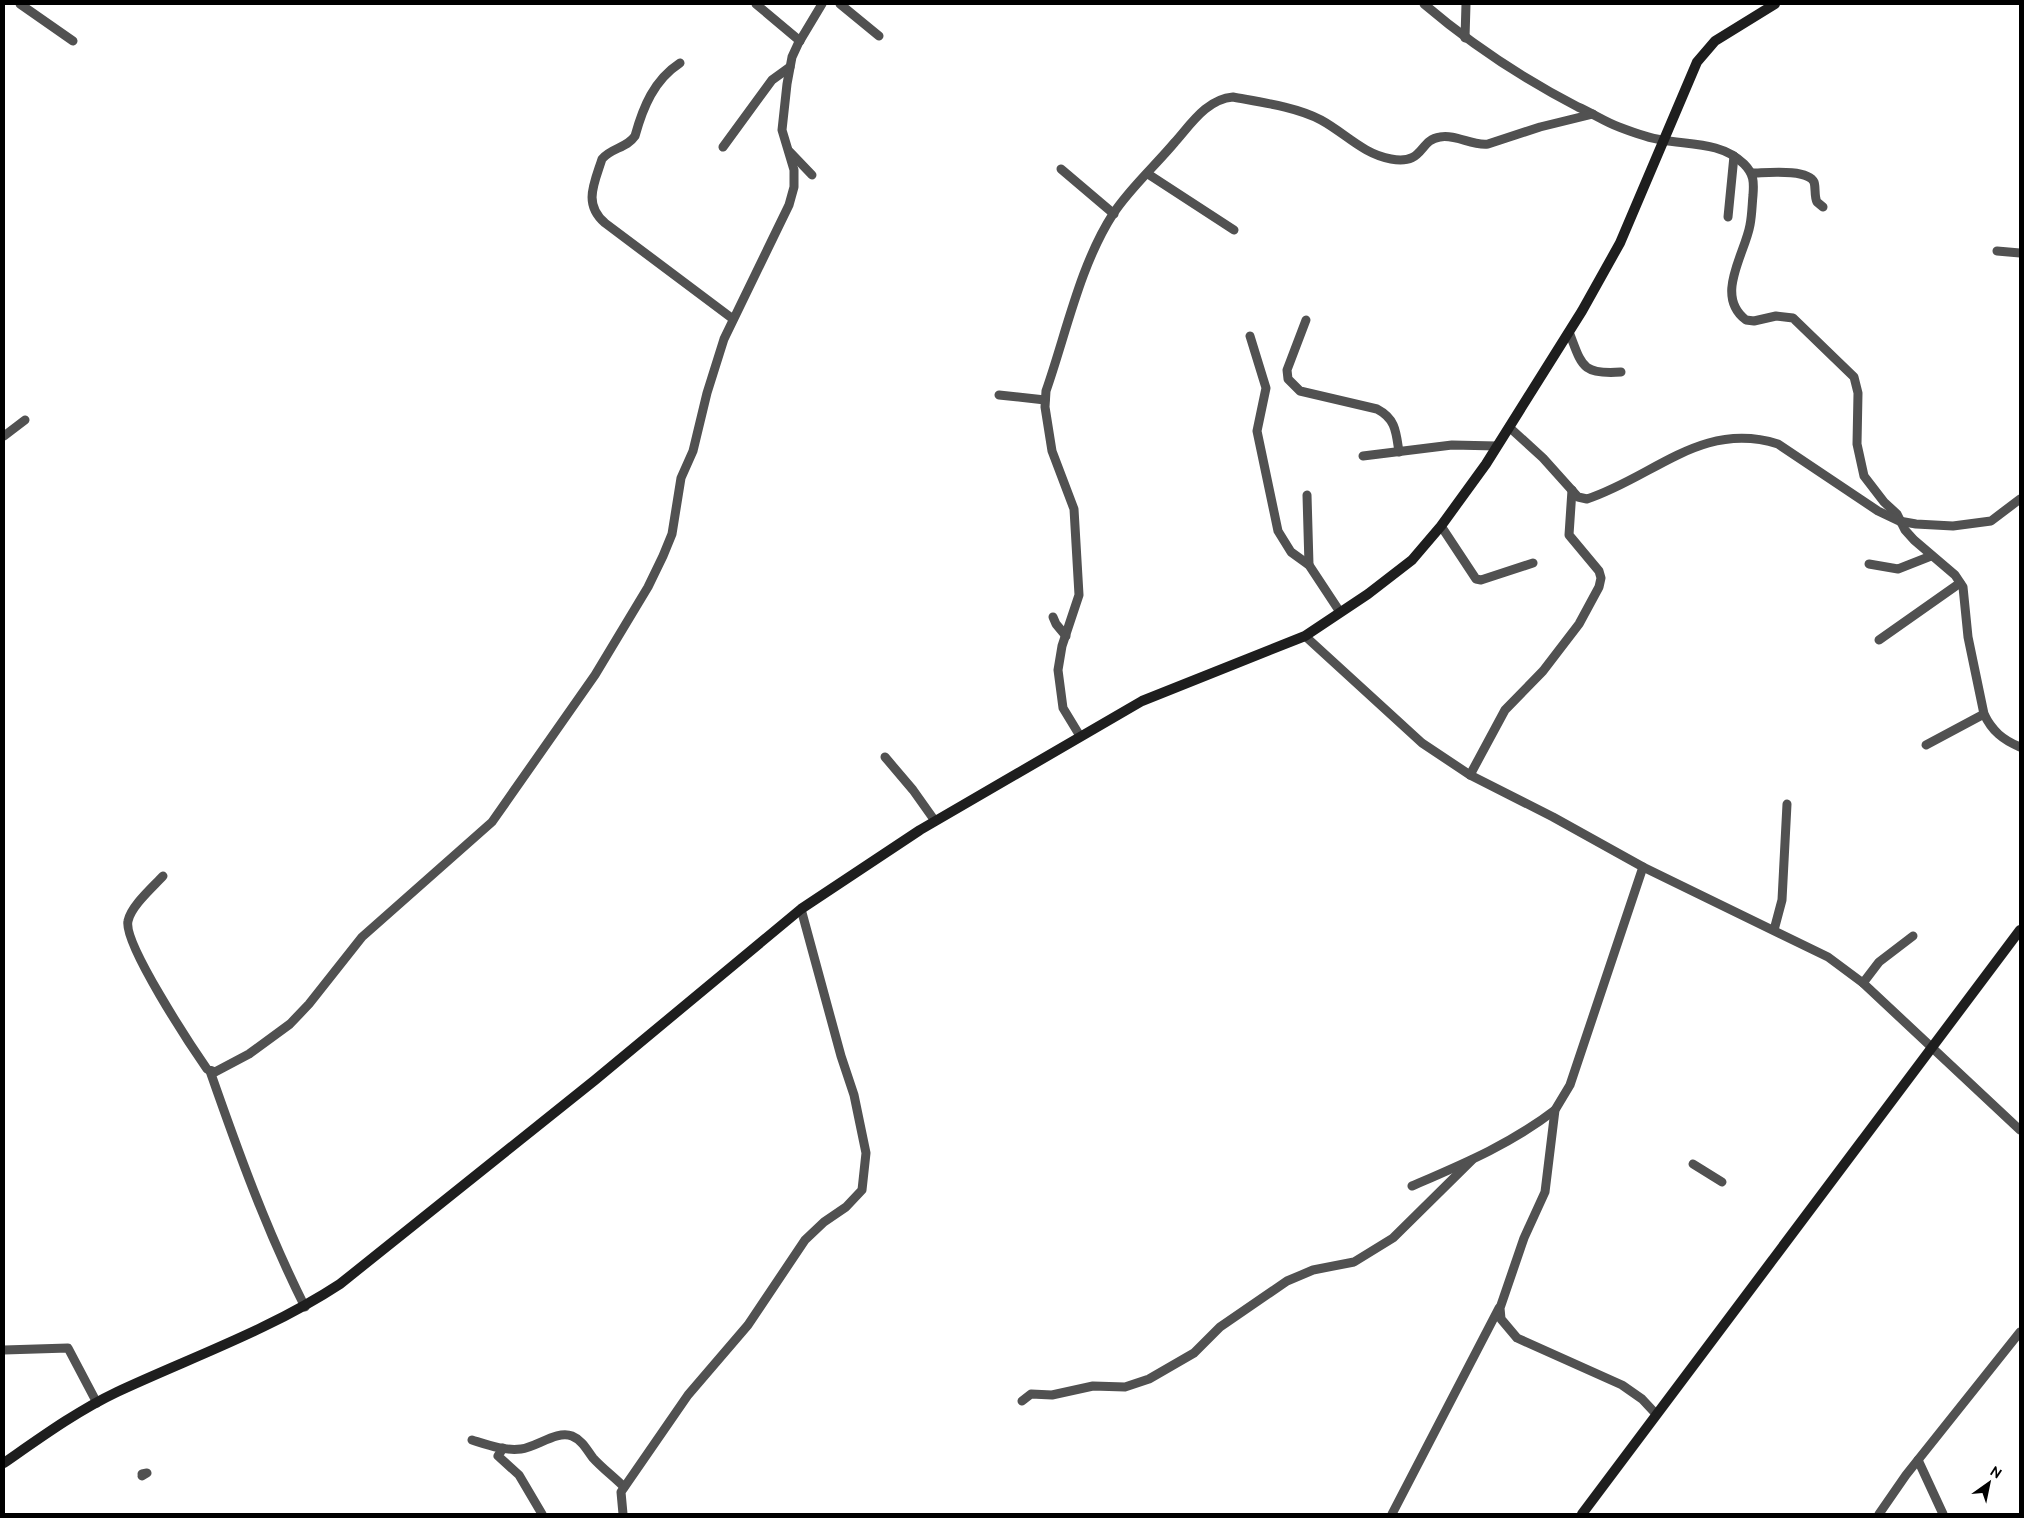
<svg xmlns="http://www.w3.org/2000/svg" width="2024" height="1518" font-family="Ubuntu,sans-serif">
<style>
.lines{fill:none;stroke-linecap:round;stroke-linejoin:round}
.street{stroke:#515151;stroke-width:9}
.secondary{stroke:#1e1e1e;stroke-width:10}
</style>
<rect width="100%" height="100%" fill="#fff"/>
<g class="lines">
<!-- street -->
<g class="street">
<polyline points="20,4 73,41"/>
<polyline points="756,4 800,41"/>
<polyline points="840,4 879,36"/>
<path d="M1424,4C1472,45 1522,78 1578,107C1592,113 1605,122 1619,127C1632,132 1648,138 1662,140C1690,145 1722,142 1744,164C1754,174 1754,182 1753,195C1752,205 1752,215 1750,225C1745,254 1714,296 1746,320L1754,321L1776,316L1793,318L1854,377L1858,393L1857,444L1864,476L1884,502L1897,514L1905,530L1914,540L1955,575L1963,587L1968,637L1984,714C1992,731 2003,740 2020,747"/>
<polyline points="1465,38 1466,4"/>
<path d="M680,63C654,80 643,107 635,136C627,148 611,148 602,159C594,184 583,204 605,223L733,319"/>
<polyline points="723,147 772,80 790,67"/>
<polyline points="790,152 812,175"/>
<polyline points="1061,169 1114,214"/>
<path d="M1752,173C1765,173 1807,168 1814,182C1816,188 1814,196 1817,202L1823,207"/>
<polyline points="1148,174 1234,230"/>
<polyline points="1728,217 1734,156"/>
<polyline points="1997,251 2020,253"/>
<path d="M1306,320L1287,370L1288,379L1300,391L1377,409C1396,419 1396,432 1399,452"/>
<path d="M1569,332C1582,365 1581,375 1621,372"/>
<polyline points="1250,336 1266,388 1257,431 1278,531 1291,552 1309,565 1340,612"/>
<polyline points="999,395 1045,400"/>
<path d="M1509,427L1543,458L1578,497L1587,499C1654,477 1702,420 1778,444L1878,511L1899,521L1916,524L1953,526L1991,521L2020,499"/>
<polyline points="4,436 25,420"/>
<polyline points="1363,456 1452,445 1497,446"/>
<polyline points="1307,495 1309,565"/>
<polyline points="1441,526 1476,579 1481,580 1533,563"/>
<polyline points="1869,564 1898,569 1931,556"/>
<polyline points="1053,617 1056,624 1066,636"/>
<polyline points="1305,636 1422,743 1470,775 1553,817 1643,867 1828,957 1863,983 2020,1130"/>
<polyline points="1879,640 1960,583"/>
<path d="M1080,736L1063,708L1058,670L1062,646L1079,595L1074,509L1052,451L1045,407L1046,391C1066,334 1080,265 1113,214C1130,188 1155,166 1175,142C1191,124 1207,99 1233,97C1260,102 1297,107 1321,120C1345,133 1363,154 1391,159C1425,165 1418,140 1440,137C1456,134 1472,146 1488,144L1540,127L1593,114"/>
<polyline points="1926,745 1984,714"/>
<polyline points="885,757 913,790 935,821"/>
<polyline points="1470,775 1505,710 1543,671 1579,624 1599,587 1601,578 1599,571 1569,535 1572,490"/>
<polyline points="1643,867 1570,1085 1555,1110 1545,1192 1524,1238 1500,1308 1501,1319 1517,1338 1622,1385 1642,1399 1656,1414"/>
<path d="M163,876C153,887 131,906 128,921C123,943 191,1046 207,1069L215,1072L249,1054L290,1024L309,1004L362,937L492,822L595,675L648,587L663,556L672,534L681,478L693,451L707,393L724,339L789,205L794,187V170L782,130L787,84L792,57L798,44L822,4"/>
<polyline points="1774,930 1782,900 1787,804"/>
<polyline points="1863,983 1879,962 1913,936"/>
<path d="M210,1071C239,1154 266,1229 305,1307"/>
<polyline points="1693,1164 1722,1182"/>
<path d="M1412,1186C1463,1164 1511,1144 1555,1110"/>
<polyline points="4,1350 68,1348 97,1403"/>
<polyline points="1022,1401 1031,1394 1052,1395 1093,1386 1125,1387 1149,1379 1194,1353 1220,1327 1287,1281 1313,1270 1354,1262 1393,1238 1472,1160"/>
<path d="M472,1440C488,1445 504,1451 521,1449C537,1447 557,1430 572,1436C582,1440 587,1450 593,1458C602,1468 614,1477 624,1487"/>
<polyline points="503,1448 498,1456 519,1475 542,1514"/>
<polyline points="1918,1460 1943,1514"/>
<polyline points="142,1474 147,1473 142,1476"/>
<polyline points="623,1514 621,1492 688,1395 748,1325 805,1240 824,1222 846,1207 862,1190 866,1153 854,1095 841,1056 801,909"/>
<polyline points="1392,1514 1499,1308"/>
<polyline points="1879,1514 1906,1475 2020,1332"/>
</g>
<!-- secondary -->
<g class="secondary">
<path d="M4,1463C40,1438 77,1411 117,1392C192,1357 270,1330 340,1284L595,1080L801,909L920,830L1142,701L1305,636L1368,594L1412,560L1441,526L1486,464L1582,311L1620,243L1697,62L1715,41L1775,4"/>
<polyline points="1582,1514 2020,930"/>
</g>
</g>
<!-- border -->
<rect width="2024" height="1518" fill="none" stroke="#000000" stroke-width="10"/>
<!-- north arrow -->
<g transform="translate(1989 1483) rotate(33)" stroke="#ffffff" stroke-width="4" paint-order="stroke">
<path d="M0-4L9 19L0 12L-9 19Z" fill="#000000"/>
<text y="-8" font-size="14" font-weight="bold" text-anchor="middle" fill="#000000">N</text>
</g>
</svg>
